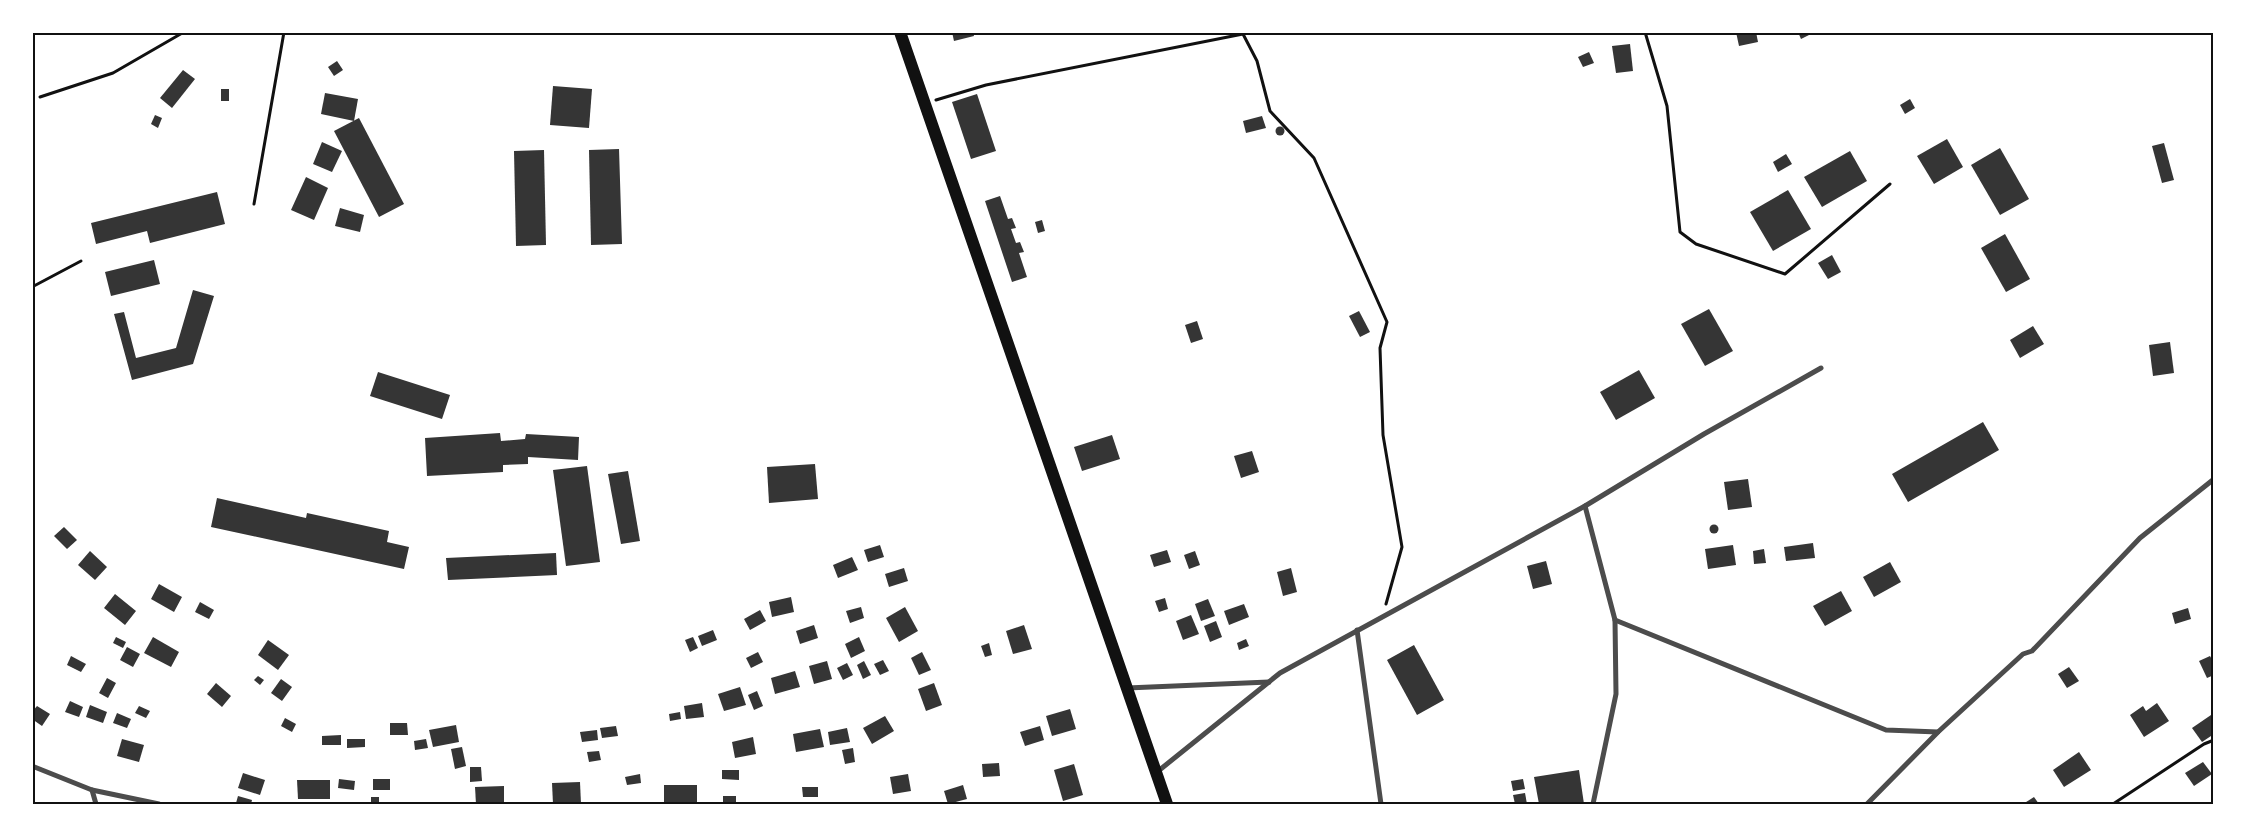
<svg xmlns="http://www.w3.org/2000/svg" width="2246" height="837" font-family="Cabin,sans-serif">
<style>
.building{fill:#353535}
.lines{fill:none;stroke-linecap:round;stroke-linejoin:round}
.path{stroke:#111;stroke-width:3}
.minor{stroke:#4c4c4c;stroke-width:5}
.primary{stroke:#111;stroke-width:12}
.neatline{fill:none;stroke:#111;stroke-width:2}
</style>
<rect width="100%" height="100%" fill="#fff"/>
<!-- building -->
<g class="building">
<polygon points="952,32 973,32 974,36 954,41"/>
<polygon points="1736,32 1756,32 1758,42 1739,46"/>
<polygon points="1798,32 1815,32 1801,39"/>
<polygon points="1630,44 1633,71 1616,73 1612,46"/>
<polygon points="1589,52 1594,63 1583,67 1578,57"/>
<polygon points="337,61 343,70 334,76 328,67"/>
<polygon points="183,70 195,79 172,108 160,98"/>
<polygon points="553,86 592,89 589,128 550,125"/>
<rect x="221" y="89" width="8" height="12"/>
<polygon points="325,93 358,99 354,121 321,114"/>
<polygon points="977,94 996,151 971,159 952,102"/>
<polygon points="1910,99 1915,108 1905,114 1900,105"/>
<polygon points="155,115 162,118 158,128 151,124"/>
<polygon points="1262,116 1266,128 1246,133 1243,121"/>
<polygon points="359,118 404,204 379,217 334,131"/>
<circle cx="1280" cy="131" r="4.5"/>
<polygon points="1947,139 1963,167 1934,184 1917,156"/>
<polygon points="322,142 342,151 332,172 313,164"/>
<polygon points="2164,143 2174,180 2162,183 2152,146"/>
<polygon points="2000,148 2029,199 2000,215 1971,165"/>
<polygon points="619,149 622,244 591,245 589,150"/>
<polygon points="544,150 546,245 516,246 514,151"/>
<polygon points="1850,151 1867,181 1822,207 1804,177"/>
<polygon points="1786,154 1792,164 1778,172 1773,162"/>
<polygon points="306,177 328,188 314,220 291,210"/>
<polygon points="1788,190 1811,229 1773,251 1750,212"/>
<polygon points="217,192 225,224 150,243 147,231 96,244 91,223"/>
<polygon points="1000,196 1008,219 1012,218 1016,228 1011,229 1016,243 1020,242 1024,252 1019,253 1027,277 1012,282 985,201"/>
<polygon points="340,208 364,215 360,232 335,226"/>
<polygon points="1042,220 1045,231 1038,233 1035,222"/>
<polygon points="2005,234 2030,279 2006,292 1981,248"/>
<polygon points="1832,255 1841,272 1828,279 1818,263"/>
<polygon points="154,260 160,284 111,296 105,272"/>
<polygon points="193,290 214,296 193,364 132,380 114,314 124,312 136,358 176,348"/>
<polygon points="1709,309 1733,351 1705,366 1681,324"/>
<polygon points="1359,311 1370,332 1360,337 1349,316"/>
<polygon points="1197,321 1203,339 1191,343 1185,325"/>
<polygon points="2033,326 2044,344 2020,358 2010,340"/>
<polygon points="2170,342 2174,373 2153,376 2149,345"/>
<polygon points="1639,370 1655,398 1616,420 1600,392"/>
<polygon points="378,372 450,395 442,419 370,396"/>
<polygon points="1983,422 1999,450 1908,502 1892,474"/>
<polygon points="500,433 501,441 525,439 526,434 579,437 578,460 528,457 528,464 503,465 503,472 427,476 425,438"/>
<polygon points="1112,435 1120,459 1082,471 1074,447"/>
<polygon points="1252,451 1259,472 1241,478 1234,456"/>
<polygon points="815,464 818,499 769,503 767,467"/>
<polygon points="587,466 600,562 566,566 553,470"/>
<polygon points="628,471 640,541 621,544 608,474"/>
<polygon points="1748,479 1752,507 1728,510 1724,482"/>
<polygon points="217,498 306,518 307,513 389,531 387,542 409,547 404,569 211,527"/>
<circle cx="1714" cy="529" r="4.5"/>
<polygon points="64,527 77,540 67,549 54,536"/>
<polygon points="1813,543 1815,558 1786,561 1784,547"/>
<polygon points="880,545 884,557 868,562 864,550"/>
<polygon points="1733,545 1736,565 1708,569 1705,549"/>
<polygon points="1764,549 1766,563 1754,564 1753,551"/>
<polygon points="1167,550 1171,562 1154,567 1150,555"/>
<polygon points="90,551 107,567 95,580 78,565"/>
<polygon points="1195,551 1200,565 1189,569 1184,555"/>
<polygon points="556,553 557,575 448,580 446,558"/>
<polygon points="852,557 858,570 838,578 833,565"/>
<polygon points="1546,561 1552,584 1533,589 1527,566"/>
<polygon points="1890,562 1901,582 1874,597 1863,577"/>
<polygon points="904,568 908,581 889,587 885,574"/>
<polygon points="1291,568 1297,592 1283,596 1277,572"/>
<polygon points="159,584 182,597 174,612 151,599"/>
<polygon points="1841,591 1852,611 1825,626 1813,606"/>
<polygon points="115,594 136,611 125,625 104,608"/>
<polygon points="791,597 794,612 772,617 769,602"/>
<polygon points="1165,598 1168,609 1159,612 1155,601"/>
<polygon points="1208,599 1215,616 1201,621 1195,604"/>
<polygon points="200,602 214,610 209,619 195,612"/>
<polygon points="1244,604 1249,617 1229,625 1224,611"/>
<polygon points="861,607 864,618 850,623 846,611"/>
<polygon points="905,607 918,631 899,642 886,618"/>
<polygon points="2188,608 2191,619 2175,624 2172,613"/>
<polygon points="760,610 766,621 750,630 744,619"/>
<polygon points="1191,615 1199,634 1183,640 1176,621"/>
<polygon points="1216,621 1222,637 1210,642 1204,626"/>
<polygon points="814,625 818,638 800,644 796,631"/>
<polygon points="1024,625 1032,649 1013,654 1006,631"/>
<polygon points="713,630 717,640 702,646 698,636"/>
<polygon points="116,637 126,642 123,648 113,643"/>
<polygon points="153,637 179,652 171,667 144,653"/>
<polygon points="693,637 698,648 690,652 685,640"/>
<polygon points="859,637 865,651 851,658 845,644"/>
<polygon points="1246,639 1249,646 1239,650 1237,643"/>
<polygon points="268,640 289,655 278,670 258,655"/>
<polygon points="989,643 992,655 985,657 981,646"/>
<polygon points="1414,645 1444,700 1417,715 1387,660"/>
<polygon points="127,647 140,654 133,667 120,660"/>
<polygon points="758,652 763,662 751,668 746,658"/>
<polygon points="922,652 931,670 919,675 911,658"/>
<polygon points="71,656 86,664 81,672 67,665"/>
<polygon points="2210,656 2214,663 2214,675 2207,678 2199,661"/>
<polygon points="883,660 889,671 880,675 874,664"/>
<polygon points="827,661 832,679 814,684 809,666"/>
<polygon points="864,661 871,675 863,679 857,665"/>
<polygon points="847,663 853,675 843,680 837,668"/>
<polygon points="2069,667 2079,681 2067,688 2058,674"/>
<polygon points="795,671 800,687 775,694 771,678"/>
<polygon points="258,676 264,680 260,685 254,680"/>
<polygon points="107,678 116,683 108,698 99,693"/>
<polygon points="281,679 292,687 282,701 271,693"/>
<polygon points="216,683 231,696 222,707 207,694"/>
<polygon points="934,683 942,705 926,711 918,689"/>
<polygon points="740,687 746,705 724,711 718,694"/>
<polygon points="757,691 763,706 754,710 748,695"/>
<polygon points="70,701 83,707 79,717 65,712"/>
<polygon points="702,703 704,717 686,719 684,706"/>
<polygon points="2157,703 2169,721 2144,737 2130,715 2143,706 2146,711"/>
<polygon points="90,705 107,712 103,723 86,717"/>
<polygon points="37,706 50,714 42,726 32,719 32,712"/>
<polygon points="139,706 150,711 146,718 135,713"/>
<polygon points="1070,709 1076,729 1052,736 1046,716"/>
<polygon points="680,712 681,719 670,721 669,714"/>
<polygon points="117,713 131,719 127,728 113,723"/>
<polygon points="2211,715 2214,719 2214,734 2202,742 2192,728"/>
<polygon points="885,716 894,731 872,744 863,728"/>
<polygon points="285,718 296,724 292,732 281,726"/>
<polygon points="390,723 407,723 408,735 390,735"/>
<polygon points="456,725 459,742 433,747 429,730"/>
<polygon points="616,726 618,736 602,738 600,728"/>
<polygon points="1040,726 1044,740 1025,746 1020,732"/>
<polygon points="847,728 850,742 830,745 828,732"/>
<polygon points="820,729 824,747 796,752 793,734"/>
<polygon points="597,730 598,740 582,742 580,732"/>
<polygon points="341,735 341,745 322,745 322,736"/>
<polygon points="753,737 756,754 735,758 732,742"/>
<polygon points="122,739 144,745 139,762 117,756"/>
<polygon points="347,739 365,739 365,747 347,748"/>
<polygon points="426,739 428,748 415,750 414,741"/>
<polygon points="462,747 466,766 455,769 451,749"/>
<polygon points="853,748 855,762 845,764 842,750"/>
<polygon points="599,751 601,760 589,762 587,752"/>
<polygon points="2079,752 2091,770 2064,787 2053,770"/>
<polygon points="2203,762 2212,774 2194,786 2185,773"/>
<polygon points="999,763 1000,776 983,777 982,764"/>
<polygon points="1074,764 1083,795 1063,801 1054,770"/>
<polygon points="470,767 481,767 482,781 470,782"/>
<polygon points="722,770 739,770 739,780 722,779"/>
<polygon points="1579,770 1584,804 1539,804 1534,777"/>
<polygon points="243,773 265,780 260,795 238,788"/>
<polygon points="640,774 641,783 627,785 625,777"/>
<polygon points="908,774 911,791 893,794 890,777"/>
<polygon points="339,779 355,781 354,790 338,788"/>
<rect x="373" y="779" width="17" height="11"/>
<polygon points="1523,779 1525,789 1513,791 1511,781"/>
<polygon points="297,780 330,780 330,799 298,799"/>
<polygon points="580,782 581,804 553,804 552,783"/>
<rect x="664" y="785" width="33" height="18"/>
<polygon points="963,785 967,799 948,804 944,791"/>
<polygon points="504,786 504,804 476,804 475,787"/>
<polygon points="802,787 818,787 818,797 803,797"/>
<polygon points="1525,793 1527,804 1515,804 1513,795"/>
<polygon points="238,796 252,800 251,804 236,803"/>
<rect x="723" y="796" width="13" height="8"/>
<rect x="371" y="797" width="8" height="7"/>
<polygon points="2034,797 2039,804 2023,804"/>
</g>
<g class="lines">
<!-- path -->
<g class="path">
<polyline points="1645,32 1667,106 1680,232 1696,244 1785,274 1890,184"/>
<polyline points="1243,34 1257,61 1270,111 1314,158 1387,322 1380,348 1383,435 1402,547 1386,604"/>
<polyline points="40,97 113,73 184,32"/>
<polyline points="936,100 986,85 1243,34"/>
<polyline points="254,204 284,32"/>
<polyline points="32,287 81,261"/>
<polyline points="2113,804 2204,744 2214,740"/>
</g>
<!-- minor -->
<g class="minor">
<polyline points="1585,506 1615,620 1616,694 1593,804"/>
<polyline points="1615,620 1886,730 1938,732"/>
<polyline points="1357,630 1381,804"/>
<polyline points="1127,688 1269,682"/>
<polyline points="32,766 92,790 159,804"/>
<polyline points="1157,772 1280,673 1585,506 1704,434 1821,368"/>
<polyline points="92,790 96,804"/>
<polyline points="1867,804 1938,732 2023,654 2032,651 2140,538 2214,479"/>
</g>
<!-- primary -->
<polyline class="primary" points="900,32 1167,804"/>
</g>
<!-- border -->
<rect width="2246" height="837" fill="none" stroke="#ffffff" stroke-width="68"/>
<rect x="34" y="34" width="2178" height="769" class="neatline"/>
</svg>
